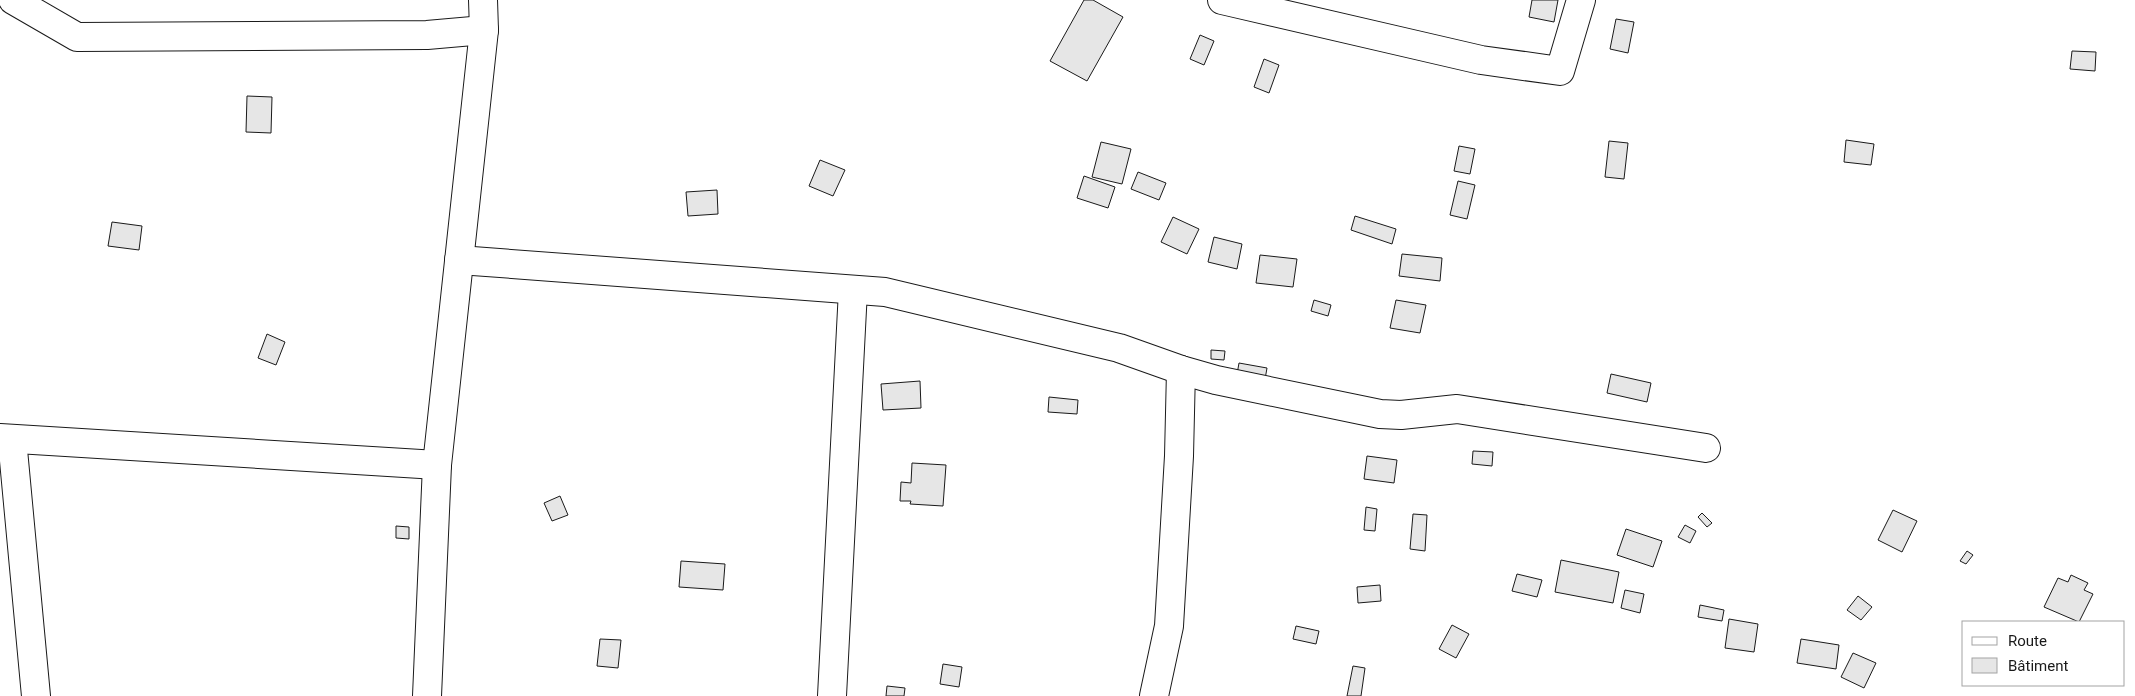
<svg xmlns="http://www.w3.org/2000/svg" width="2135" height="696" font-family="Roboto,sans-serif">
<style>
.building{fill:#e6e6e6;stroke:#1a1a1a}
.lines{fill:none;stroke-linecap:round;stroke-linejoin:round}
.street-casing{stroke:#1a1a1a;stroke-width:30}
.street{stroke:#fff;stroke-width:28}
</style>
<rect width="100%" height="100%" fill="#fff"/>
<!-- building -->
<g class="building">
<polygon points="1084,0 1093,0 1123,17 1087,81 1050,61"/>
<polygon points="1532,0 1558,0 1554,22 1529,17"/>
<polygon points="1616,19 1634,22 1628,53 1610,49"/>
<polygon points="1200,35 1214,41 1204,65 1190,59"/>
<polygon points="2072,51 2096,52 2095,71 2070,69"/>
<polygon points="1264,59 1279,65 1269,93 1254,87"/>
<polygon points="247,96 272,97 271,133 246,132"/>
<polygon points="1846,140 1874,144 1871,165 1844,162"/>
<polygon points="1609,141 1628,143 1624,179 1605,177"/>
<polygon points="1101,142 1131,149 1122,184 1092,177"/>
<polygon points="1459,146 1475,149 1470,174 1454,171"/>
<polygon points="820,160 845,170 833,196 809,186"/>
<polygon points="1138,172 1166,183 1159,200 1131,189"/>
<polygon points="1084,176 1115,187 1108,208 1077,198"/>
<polygon points="1458,181 1475,185 1467,219 1450,215"/>
<polygon points="717,190 718,214 688,216 686,192"/>
<polygon points="1355,216 1396,229 1392,244 1351,230"/>
<polygon points="1173,217 1199,229 1187,254 1161,242"/>
<polygon points="112,222 142,226 139,250 108,246"/>
<polygon points="1214,237 1242,244 1237,269 1208,262"/>
<polygon points="1402,254 1442,258 1440,281 1399,276"/>
<polygon points="1260,255 1297,259 1293,287 1256,283"/>
<polygon points="1314,300 1331,305 1328,316 1311,311"/>
<polygon points="1396,300 1426,305 1420,333 1390,328"/>
<polygon points="267,334 285,342 276,365 258,358"/>
<polygon points="1211,350 1225,351 1224,360 1211,359"/>
<polygon points="1239,363 1267,368 1264,385 1236,380"/>
<polygon points="1611,374 1651,383 1647,402 1607,393"/>
<polygon points="920,381 921,408 883,410 881,384"/>
<polygon points="1049,397 1078,400 1077,414 1048,412"/>
<polygon points="1473,451 1493,452 1492,466 1472,464"/>
<polygon points="1367,456 1397,460 1394,483 1364,479"/>
<polygon points="912,463 946,465 943,506 910,504 911,501 900,501 901,482 911,483"/>
<polygon points="560,496 568,515 552,521 544,503"/>
<polygon points="1366,507 1377,509 1375,531 1364,530"/>
<polygon points="1893,510 1917,521 1902,552 1878,540"/>
<polygon points="1702,513 1712,523 1707,527 1698,517"/>
<polygon points="1413,514 1427,515 1425,551 1410,549"/>
<polygon points="1685,525 1696,531 1690,543 1678,537"/>
<polygon points="396,526 409,527 409,539 396,538"/>
<polygon points="1626,529 1662,541 1653,567 1617,555"/>
<polygon points="1967,551 1973,555 1966,564 1960,561"/>
<polygon points="1561,560 1619,572 1613,603 1555,592"/>
<polygon points="681,561 725,564 723,590 679,587"/>
<polygon points="1517,574 1542,580 1537,597 1512,591"/>
<polygon points="2071,575 2088,583 2084,590 2093,594 2079,622 2044,607 2058,578 2068,582"/>
<polygon points="1380,585 1381,601 1358,603 1357,587"/>
<polygon points="1625,590 1644,594 1640,613 1621,608"/>
<polygon points="1858,596 1872,607 1861,620 1847,610"/>
<polygon points="1700,605 1724,610 1722,621 1698,617"/>
<polygon points="1729,619 1758,624 1754,652 1725,648"/>
<polygon points="1452,625 1469,634 1456,658 1439,649"/>
<polygon points="1296,626 1319,631 1316,644 1293,639"/>
<polygon points="600,639 621,640 618,668 597,666"/>
<polygon points="1801,639 1839,645 1836,669 1797,663"/>
<polygon points="1853,653 1876,663 1864,688 1841,677"/>
<polygon points="943,664 962,667 959,687 940,684"/>
<polygon points="1353,666 1365,668 1361,696 1347,696"/>
<polygon points="887,686 905,688 904,696 886,696"/>
</g>
<g class="lines">
<defs>
<g id="street">
<polyline points="13,0 77,37 427,35 484,30"/>
<polyline points="1222,0 1481,60 1560,71 1581,0"/>
<polyline points="459,260 885,292 1119,348 1181,370 1216,380 1380,414 1401,415 1457,409 1706,448"/>
<polyline points="0,438 437,465"/>
<polyline points="12,439 36,696"/>
<polyline points="427,696 437,465 484,30 483,0"/>
<polyline points="832,696 853,290"/>
<polyline points="1154,696 1169,626 1179,456 1181,370"/>
</g>
</defs>
<!-- street casing -->
<use href="#street" class="street-casing"/>
<!-- street -->
<use href="#street" class="street"/>
</g>
<!-- legend -->
<rect x="1962" y="621" width="162" height="65" fill="#ffffff" stroke="#a3a3a3"/>
<rect x="1972" y="637" width="25" height="8" fill="#ffffff" stroke="#a3a3a3"/>
<text x="2008" y="646" font-size="15" fill="#1a1a1a">Route</text>
<rect x="1972" y="658" width="25" height="15" fill="#e6e6e6" stroke="#a3a3a3"/>
<text x="2008" y="671" font-size="15" fill="#1a1a1a">Bâtiment</text>
</svg>
